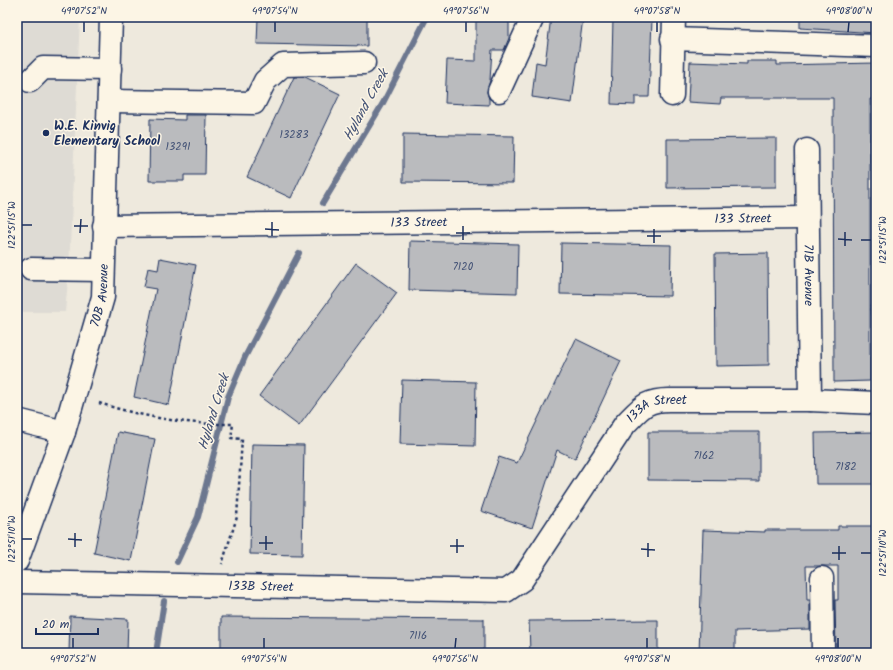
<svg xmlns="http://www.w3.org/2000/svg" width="893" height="670" font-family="Kalam,sans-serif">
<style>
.built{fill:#dedbd4}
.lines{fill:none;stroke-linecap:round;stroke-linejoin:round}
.stream{stroke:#6c778f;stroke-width:6}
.building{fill:#babbbe;stroke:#1b2f5e}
.minor-casing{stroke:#1b2f5e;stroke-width:25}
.path{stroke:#1b2f5e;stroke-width:2.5;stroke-dasharray:3 3;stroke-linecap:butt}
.minor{stroke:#fcf5e5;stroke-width:22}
.ticks{fill:none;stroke:#1b2f5e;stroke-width:1.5}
.poi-dot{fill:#1b2f5e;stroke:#fcf5e5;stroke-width:1.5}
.labels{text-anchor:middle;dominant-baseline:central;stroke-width:3;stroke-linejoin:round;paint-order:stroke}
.number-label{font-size:11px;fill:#435276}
.poi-label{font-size:13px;font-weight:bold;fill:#1b2f5e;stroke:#fcf5e5;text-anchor:start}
.street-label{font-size:13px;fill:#1b2f5e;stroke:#fcf5e5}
.water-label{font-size:14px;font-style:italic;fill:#445376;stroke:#fcf5e5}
.neatline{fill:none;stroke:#1b2f5e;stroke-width:1.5}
.ticks-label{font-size:10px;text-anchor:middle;fill:#1b2f5e}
</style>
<rect width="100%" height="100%" fill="#eee9dd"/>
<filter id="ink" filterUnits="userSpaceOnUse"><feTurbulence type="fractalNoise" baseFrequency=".025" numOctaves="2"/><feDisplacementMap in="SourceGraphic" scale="8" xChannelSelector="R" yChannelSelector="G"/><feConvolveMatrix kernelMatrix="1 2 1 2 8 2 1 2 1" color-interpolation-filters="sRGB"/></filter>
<g filter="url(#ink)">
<!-- built -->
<polygon class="built" points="17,17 80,17 69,270 65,312 17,312"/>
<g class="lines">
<!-- stream -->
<g class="stream">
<polyline points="323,203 383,103 427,17"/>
<polyline points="177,562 198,517 228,397 245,357 299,253"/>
<polyline points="156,653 164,601"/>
</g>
</g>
<!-- building -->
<g class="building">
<polygon points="258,17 367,17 367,46 257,44"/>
<polygon points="476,17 509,17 509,38 504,50 492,50 490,80 487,92 489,99 489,105 445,103 447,60 476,61"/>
<polygon points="551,17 583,18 572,103 532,97 536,62 545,64"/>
<polygon points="800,17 876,17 876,33 800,28"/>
<polygon points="613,18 652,19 649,97 635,97 635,105 611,104"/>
<polygon points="747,61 777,61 777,65 876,63 876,99 870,99 870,381 834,382 833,98 721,98 720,104 688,102 690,62 747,64"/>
<polygon points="294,77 305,77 340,94 291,198 247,177"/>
<polygon points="185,115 206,115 205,175 184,175 184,181 149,181 150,119 185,120"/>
<polygon points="403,134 514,136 513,183 403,182"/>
<polygon points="776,138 776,187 667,188 667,139"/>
<polygon points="410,241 518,244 517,293 409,290"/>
<polygon points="561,243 671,245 670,296 560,294"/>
<polygon points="768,253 769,365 716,366 715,254"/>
<polygon points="160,258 196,265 169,405 134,397 156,289 144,287 148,268 158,270"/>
<polygon points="356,263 397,293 299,426 259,396"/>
<polygon points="576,339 621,361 575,459 557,450 532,528 481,511 499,457 517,463"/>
<polygon points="402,380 476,382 475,446 400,444"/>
<polygon points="118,432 155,439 131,561 94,553"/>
<polygon points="648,432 759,432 759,481 648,480"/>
<polygon points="876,432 876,484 816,484 815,433"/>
<polygon points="252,444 304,445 302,555 250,554"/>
<polygon points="838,526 876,526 874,653 836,653 835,600 838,600 838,566 806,566 807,600 810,600 810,629 735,631 735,653 699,653 703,530 765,532 765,530 838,530"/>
<polygon points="70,616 128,619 127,653 69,653"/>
<polygon points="221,617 484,619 484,653 221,653"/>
<polygon points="658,620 658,653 530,653 529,621"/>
</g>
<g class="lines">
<defs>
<g id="minor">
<polyline points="672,39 876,46"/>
<polyline points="30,81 43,68 110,69"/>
<polyline points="499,91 533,17"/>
<polyline points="672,95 674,17"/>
<polyline points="109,101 254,103 265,81 283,65 364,63"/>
<path id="s1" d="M807,150L810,400"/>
<path id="s2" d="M104,226L807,218"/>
<polyline points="31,269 103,270"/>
<polyline points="17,420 64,432"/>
<path id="s3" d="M17,561L64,432L103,297L111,17"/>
<polyline points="822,578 823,653"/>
<path id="s4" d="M17,582L506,591L522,580L625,424C641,408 645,400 669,400H810L876,403"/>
</g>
</defs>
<!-- minor casing -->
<use href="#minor" class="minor-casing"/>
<!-- path -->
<g class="path">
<polyline points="17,103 19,103"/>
<path d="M99,403C143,417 187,425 233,424L231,438L242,439L237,517L222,564"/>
</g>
<!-- minor -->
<use href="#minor" class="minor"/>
</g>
</g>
<!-- ticks -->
<path class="ticks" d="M84,32V22M275,32V22M466,32V22M657,32V22M848,32L849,22M22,225H32M74,226H88M265,229L279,230M80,233L81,219M456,233H470M272,236V222M647,236H661M838,239L852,240M463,240V226M861,240H871M654,243V229M845,246V232M22,539H32M68,539L82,540M259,543H273M450,546H464M75,547V533M641,549L655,550M266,550V536M457,553V539M832,553H846M861,553H871M648,557V543M839,560V546M73,648V638M264,648V638M455,648L456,638M647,648V638M838,648V638"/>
<!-- markers -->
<circle class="poi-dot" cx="46" cy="133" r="4"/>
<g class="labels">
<!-- number labels -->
<g class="number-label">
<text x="294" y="135">13283</text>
<text x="178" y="147">13291</text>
<text x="463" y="267">7120</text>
<text x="704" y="456">7162</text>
<text x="846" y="467">7182</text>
<text x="418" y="636">7116</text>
</g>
<!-- poi labels -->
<g class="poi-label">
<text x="54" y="126">W.E. Kinvig<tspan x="54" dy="15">Elementary School</tspan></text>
</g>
<!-- street labels -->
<g class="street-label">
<text stroke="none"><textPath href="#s2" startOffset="639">133 Street</textPath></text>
<text stroke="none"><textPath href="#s2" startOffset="315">133 Street</textPath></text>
<text stroke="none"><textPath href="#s1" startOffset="125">71B Avenue</textPath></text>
<text stroke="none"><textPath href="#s3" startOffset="279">70B Avenue</textPath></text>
<text stroke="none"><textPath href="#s4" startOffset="733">133A Street</textPath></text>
<text stroke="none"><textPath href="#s4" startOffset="244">133B Street</textPath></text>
</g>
<!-- water labels -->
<g class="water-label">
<text transform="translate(366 105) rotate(-61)">Hyland Creek</text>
<text transform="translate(214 412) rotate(-73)">Hyland Creek</text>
</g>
</g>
<!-- margin -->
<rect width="893" height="670" fill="none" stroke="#fcf5e5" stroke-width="44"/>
<!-- scale -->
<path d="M36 628v6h62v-6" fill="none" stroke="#1b2f5e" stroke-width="2"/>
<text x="42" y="628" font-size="12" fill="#1b2f5e" stroke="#fcf5e5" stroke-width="3" paint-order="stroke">20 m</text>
<rect x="22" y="22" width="849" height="626" class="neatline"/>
<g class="ticks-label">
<text x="84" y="14">49°07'52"N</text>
<text x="275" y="14">49°07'54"N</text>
<text x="466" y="14">49°07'56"N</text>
<text x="657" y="14">49°07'58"N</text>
<text x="849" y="14">49°08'00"N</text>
<text transform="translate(11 225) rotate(-90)" y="4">122°51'15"W</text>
<text transform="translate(882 240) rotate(-90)" y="4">122°51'15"W</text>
<text transform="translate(11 539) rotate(-90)" y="4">122°51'10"W</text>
<text transform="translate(882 553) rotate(-90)" y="4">122°51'10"W</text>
<text x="73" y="662">49°07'52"N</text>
<text x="264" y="662">49°07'54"N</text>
<text x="455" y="662">49°07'56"N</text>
<text x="647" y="662">49°07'58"N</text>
<text x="838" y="662">49°08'00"N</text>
</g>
</svg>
